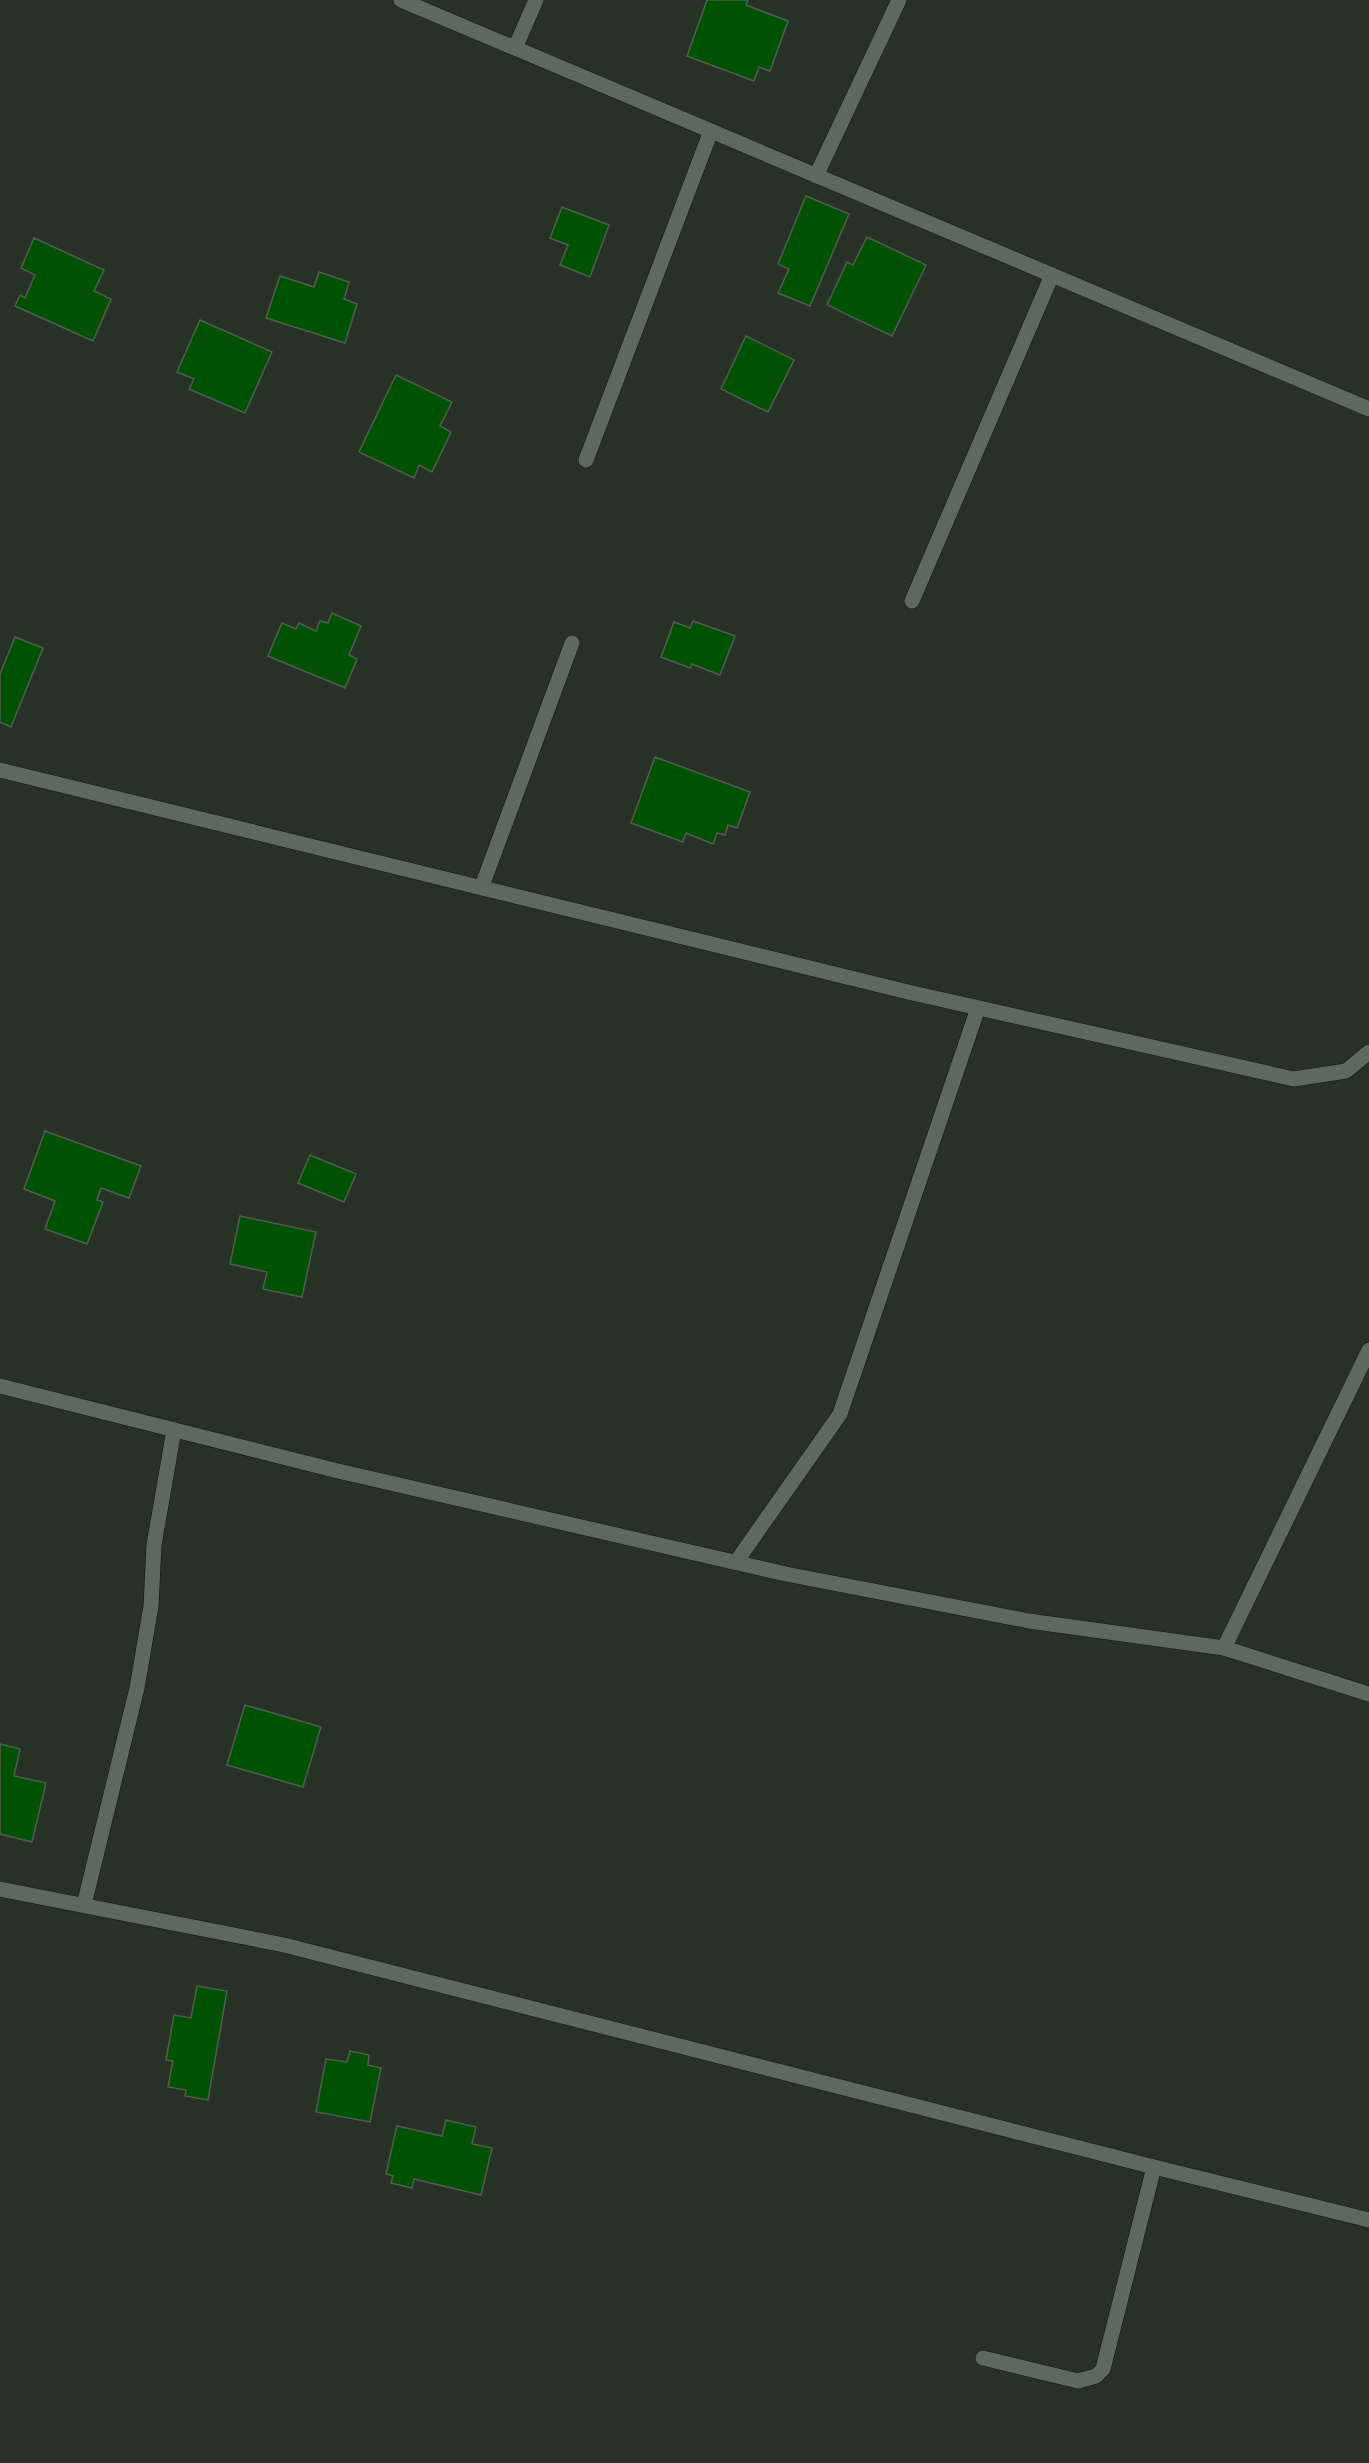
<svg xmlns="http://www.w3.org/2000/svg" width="1369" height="2463" font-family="Signika,sans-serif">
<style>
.building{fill:#005203;stroke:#515c50;stroke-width:1.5}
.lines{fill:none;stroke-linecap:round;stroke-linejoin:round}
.minor-casing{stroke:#10180f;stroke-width:16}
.minor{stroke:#5e695d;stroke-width:15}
</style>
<rect width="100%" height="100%" fill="#273126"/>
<!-- building -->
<g class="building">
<polygon points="707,0 748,0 746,5 788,21 770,71 759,67 754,81 687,56"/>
<polygon points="806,196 849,214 810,306 778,293 789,269 778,264"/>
<polygon points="562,207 609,225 590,277 560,265 568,245 550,238"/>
<polygon points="867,237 926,265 892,336 827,305 847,262 853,265"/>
<polygon points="34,238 104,270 94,291 111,299 93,341 15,306 20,295 25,298 35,275 21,268"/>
<polygon points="319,272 349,282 344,299 357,304 345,343 266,318 280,276 314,287"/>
<polygon points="200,320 272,352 245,413 189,389 194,379 177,372"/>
<polygon points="746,336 794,360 768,412 721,389"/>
<polygon points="396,375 452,402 440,426 451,432 432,472 419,465 414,478 359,452"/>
<polygon points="332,613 361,626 349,655 357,659 345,688 268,656 282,623 296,629 299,623 316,631 320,621 328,623"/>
<polygon points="693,621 735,636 720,675 692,664 690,668 661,657 674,622 690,628"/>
<polygon points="15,637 43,648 11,727 0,722 0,674"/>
<polygon points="655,757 750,792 737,828 728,825 725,835 717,833 713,844 686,833 683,842 631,823"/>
<polygon points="45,1131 141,1166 129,1198 101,1188 97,1200 103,1202 87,1244 45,1229 55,1201 24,1189"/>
<polygon points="310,1155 356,1174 344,1202 298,1183"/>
<polygon points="240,1216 316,1232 302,1297 263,1289 267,1272 230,1264"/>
<polygon points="245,1705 321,1727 303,1787 227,1765"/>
<polygon points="0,1744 20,1749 14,1776 46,1783 32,1842 0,1834"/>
<polygon points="197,1986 227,1991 208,2100 185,2096 186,2090 168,2087 173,2061 166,2060 174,2015 191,2018"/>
<polygon points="350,2051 369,2055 368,2065 381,2068 370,2122 316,2112 326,2059 347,2062"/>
<polygon points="446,2120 476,2127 472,2144 492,2148 481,2195 414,2179 412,2188 391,2183 393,2176 386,2174 397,2126 442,2136"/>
</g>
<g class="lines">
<defs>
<g id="minor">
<polyline points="401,0 1369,409"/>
<polyline points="515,48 536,0"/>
<polyline points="816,176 899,0"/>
<polyline points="586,460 711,131"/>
<polyline points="912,601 1052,275"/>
<polyline points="0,770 908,992 1294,1079 1346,1071 1369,1052"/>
<polyline points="482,886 572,643"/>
<polyline points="0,1386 338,1471 786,1574 1029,1621 1224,1648 1369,1694"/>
<polyline points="736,1562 840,1414 978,1008"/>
<polyline points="1224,1648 1369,1350"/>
<polyline points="0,1889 284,1945 1154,2167 1369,2220"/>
<polyline points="84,1905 137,1688 151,1606 154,1545 174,1430"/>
<polyline points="983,2358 1078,2381 1096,2376 1103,2369 1154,2167"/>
</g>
</defs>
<!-- minor casing -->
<use href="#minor" class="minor-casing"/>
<!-- minor -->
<use href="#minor" class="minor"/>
</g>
</svg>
